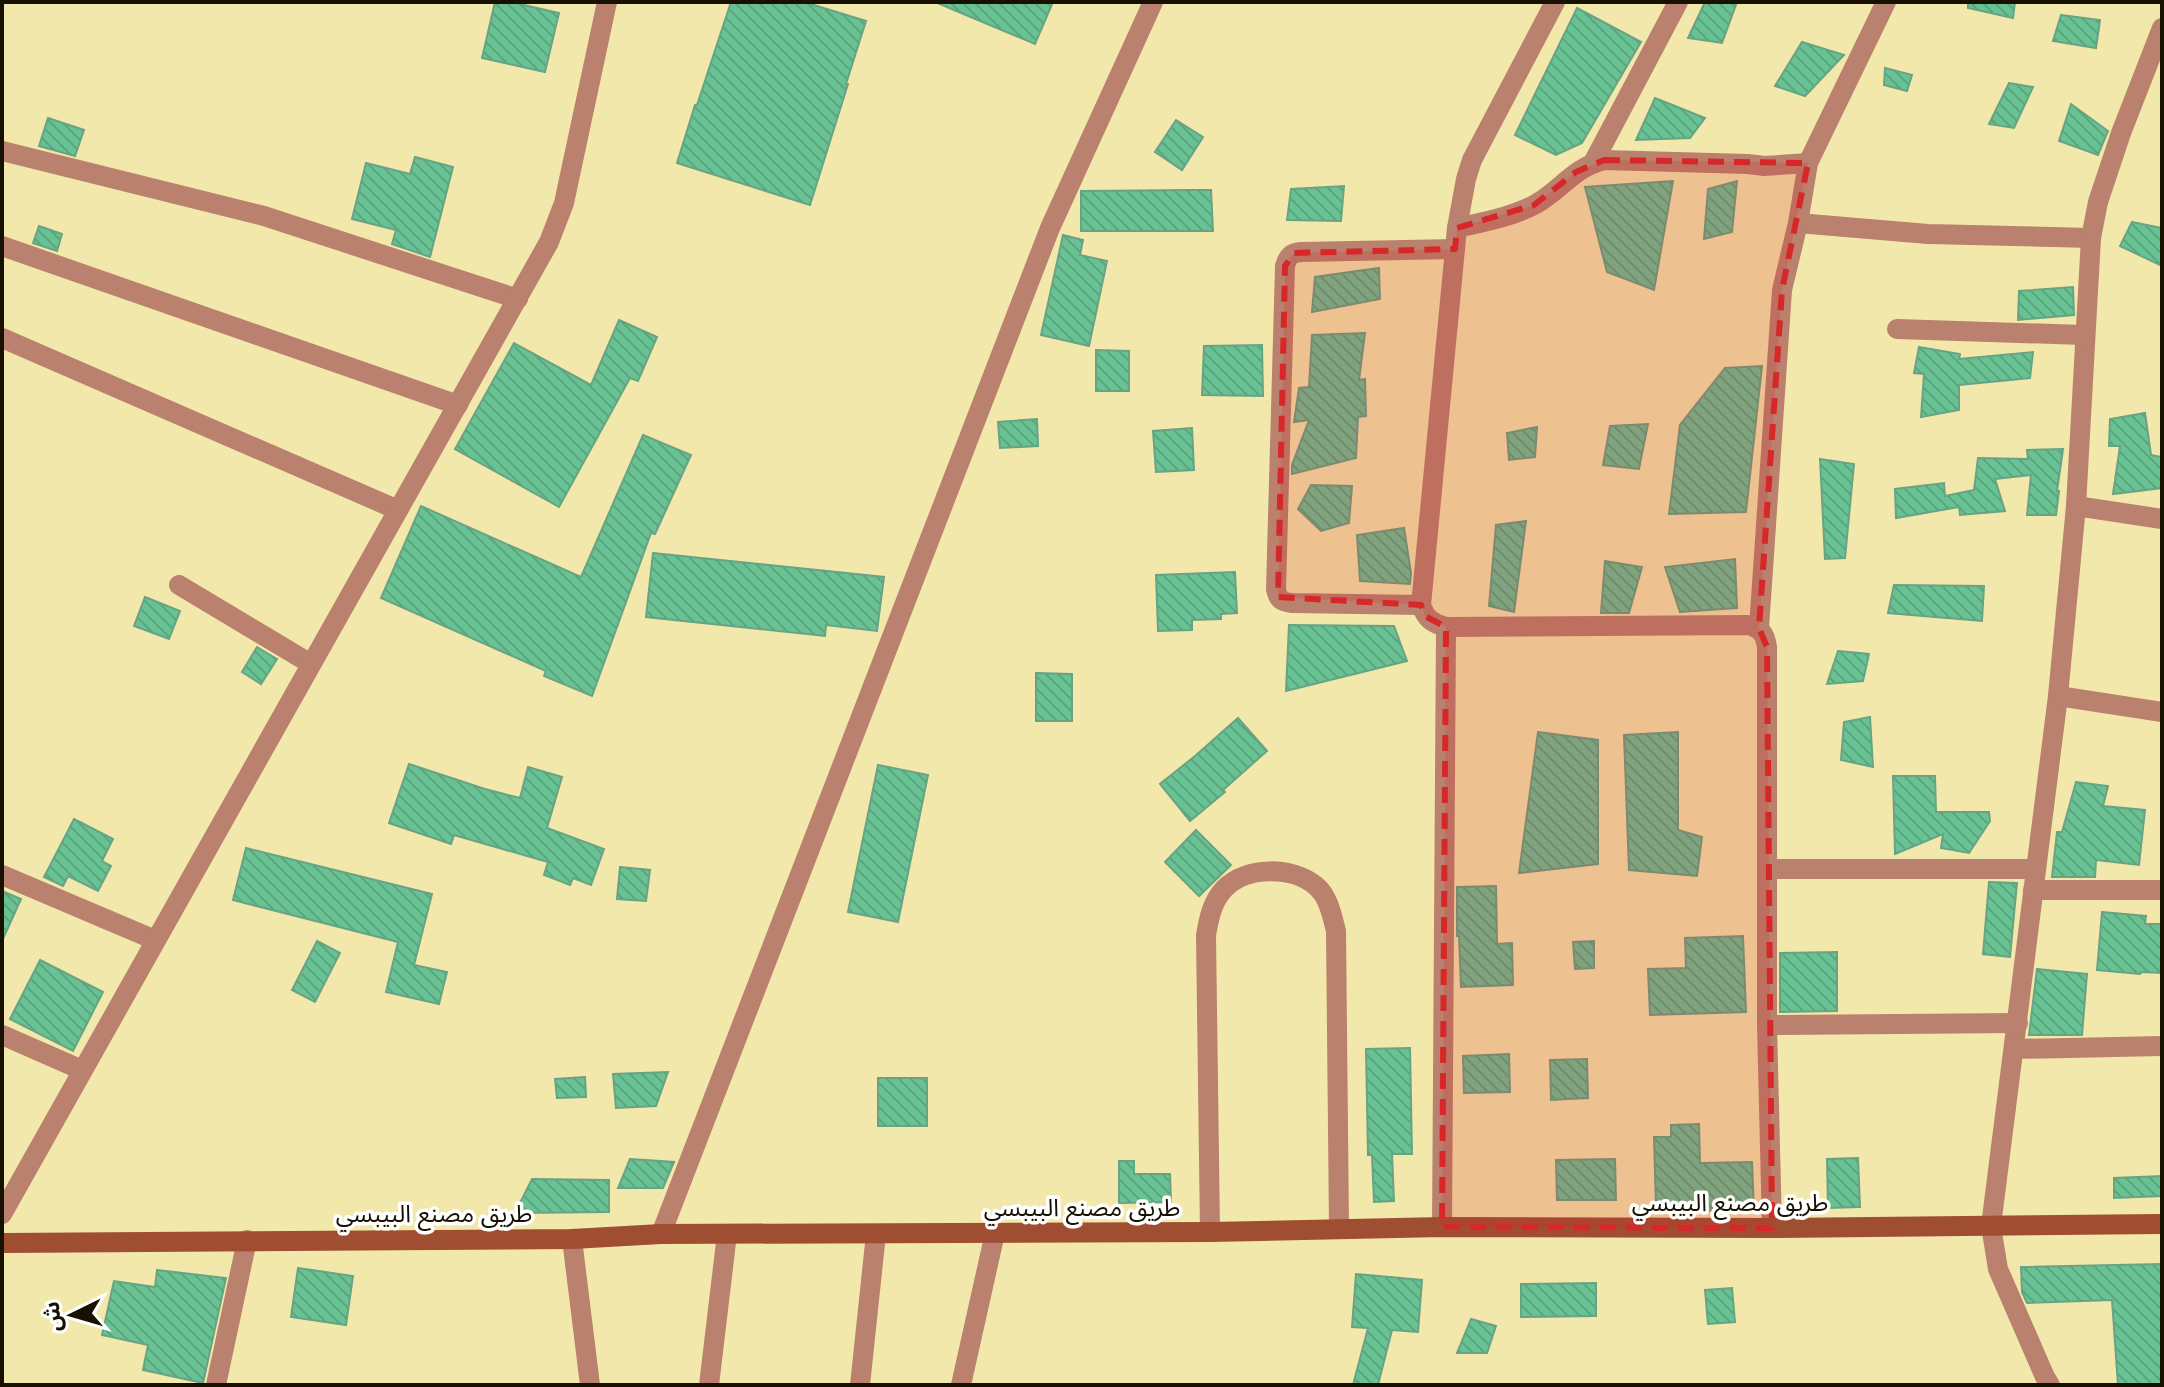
<svg xmlns="http://www.w3.org/2000/svg" width="2164" height="1387" font-family="Arial,'Noto Sans Arabic',sans-serif">
<style>
.building{fill:url(#building-back-hatch);stroke:#68a383;stroke-width:2}
.lines{fill:none;stroke-linecap:round;stroke-linejoin:round}
.minor{stroke:#ba816e;stroke-width:20}
.secondary{stroke:#9f4e32;stroke-width:20}
.marked{fill:#d62828;fill-opacity:0.2;stroke:#d62828;stroke-width:6;stroke-dasharray:16 10;stroke-linejoin:round}
.labels{text-anchor:middle;dominant-baseline:central;stroke-width:7;stroke-linejoin:round;paint-order:stroke}
.street-label{font-size:24px;fill:#161100;stroke:#fff}
</style>
<defs>
<pattern id="building-back-hatch" width="6" height="6" patternUnits="userSpaceOnUse" patternTransform="scale(2)"><rect width="6" height="6" fill="#69c294"/><path d="M-1 5l2 2M0 0l6 6M5-1l2 2" fill="none" stroke="#5aa67e"/></pattern>
</defs>
<rect width="100%" height="100%" fill="#f3e8ab"/>
<!-- building -->
<g class="building">
<polygon points="495,2 511,2 559,13 545,72 482,58"/>
<polygon points="731,2 804,2 866,21 846,84 848,84 810,205 677,163 695,105 697,105"/>
<polygon points="935,2 1053,2 1035,44"/>
<polygon points="1705,2 1737,2 1722,43 1688,38"/>
<polygon points="1968,2 2015,2 2013,18 1968,8"/>
<polygon points="1577,8 1641,42 1582,143 1556,155 1515,135"/>
<polygon points="2061,15 2100,20 2096,48 2053,41"/>
<polygon points="1802,42 1844,55 1805,96 1775,86"/>
<polygon points="1885,68 1912,75 1907,91 1884,85"/>
<polygon points="2009,83 2033,87 2014,128 1989,124"/>
<polygon points="1655,98 1705,118 1690,138 1636,140"/>
<polygon points="2071,104 2108,131 2098,155 2059,141"/>
<polygon points="48,118 84,130 75,156 39,146"/>
<polygon points="1176,120 1203,137 1182,170 1155,152"/>
<polygon points="415,157 453,167 430,257 392,244 396,230 352,219 366,163 410,174"/>
<polygon points="1673,181 1654,290 1607,272 1585,187"/>
<polygon points="1737,181 1732,232 1704,239 1708,189"/>
<polygon points="1344,186 1341,221 1287,220 1291,189"/>
<polygon points="1192,190 1211,190 1213,231 1081,231 1081,191"/>
<polygon points="2132,222 2162,228 2162,266 2120,246"/>
<polygon points="39,226 62,234 57,251 33,243"/>
<polygon points="1063,235 1083,240 1080,255 1107,261 1089,346 1041,335"/>
<polygon points="1379,268 1380,299 1312,312 1315,277"/>
<polygon points="2073,287 2074,315 2018,320 2019,291"/>
<polygon points="619,320 657,337 638,381 630,378 559,507 455,449 514,343 591,385"/>
<polygon points="1365,333 1359,380 1365,379 1366,416 1358,417 1356,458 1292,474 1292,465 1309,420 1294,422 1299,388 1309,387 1312,335"/>
<polygon points="1262,345 1263,396 1202,395 1204,346"/>
<polygon points="1919,347 1960,354 1959,359 2033,352 2030,378 1959,385 1959,410 1921,417 1924,374 1914,373"/>
<polygon points="1096,350 1129,351 1129,391 1096,391"/>
<polygon points="1762,366 1746,512 1669,514 1680,425 1725,368"/>
<polygon points="2145,413 2151,455 2162,457 2162,488 2113,494 2120,446 2109,446 2110,419"/>
<polygon points="1037,419 1038,446 1000,448 998,422"/>
<polygon points="1648,424 1639,469 1603,465 1610,426"/>
<polygon points="1537,427 1535,457 1509,460 1507,433"/>
<polygon points="1192,428 1194,470 1156,472 1153,431"/>
<polygon points="643,435 691,455 655,534 651,533 592,696 544,676 546,671 381,598 421,506 581,577"/>
<polygon points="2063,449 2057,491 2059,491 2056,515 2027,515 2031,475 1995,479 2005,511 1960,515 1959,507 1896,518 1895,489 1944,483 1945,496 1974,490 1978,458 2028,459 2027,450"/>
<polygon points="1820,459 1854,464 1845,558 1825,559"/>
<polygon points="1311,485 1352,486 1349,523 1321,531 1298,509"/>
<polygon points="1526,521 1514,612 1489,606 1496,525"/>
<polygon points="1404,528 1411,573 1410,584 1360,581 1357,535"/>
<polygon points="653,553 884,577 877,631 826,625 825,636 646,617"/>
<polygon points="1735,559 1737,608 1680,612 1665,567"/>
<polygon points="1605,561 1642,567 1629,613 1601,613"/>
<polygon points="1235,572 1237,613 1221,614 1221,619 1192,620 1192,630 1158,631 1156,575"/>
<polygon points="1894,585 1984,586 1982,621 1888,613"/>
<polygon points="145,597 180,611 169,639 134,626"/>
<polygon points="1289,625 1394,626 1407,661 1286,691"/>
<polygon points="257,647 277,659 261,684 242,672"/>
<polygon points="1838,651 1869,654 1863,681 1827,684"/>
<polygon points="1036,673 1072,674 1072,721 1036,721"/>
<polygon points="1870,717 1873,767 1841,760 1844,722"/>
<polygon points="1238,718 1267,751 1223,790 1225,792 1190,821 1160,784 1195,756"/>
<polygon points="1538,732 1598,740 1598,864 1519,873"/>
<polygon points="1678,732 1678,830 1702,837 1697,876 1629,870 1624,735"/>
<polygon points="409,764 485,789 520,798 528,767 562,777 547,828 604,849 591,885 573,878 570,885 544,875 548,862 454,835 451,844 389,823"/>
<polygon points="878,765 928,775 898,922 848,912"/>
<polygon points="1893,776 1935,776 1936,812 1989,812 1990,821 1969,853 1941,848 1943,834 1895,854"/>
<polygon points="2076,782 2108,786 2103,806 2145,810 2139,865 2096,860 2095,877 2052,877 2057,832 2062,832"/>
<polygon points="74,819 113,839 102,861 111,866 98,891 68,876 63,886 44,877"/>
<polygon points="1196,830 1231,865 1199,896 1165,862"/>
<polygon points="246,848 432,894 414,965 447,972 439,1004 386,992 398,942 233,900"/>
<polygon points="620,867 650,870 646,901 617,899"/>
<polygon points="1989,882 2017,883 2010,957 1983,954"/>
<polygon points="1496,886 1497,944 1512,943 1513,985 1461,987 1459,936 1457,936 1457,887"/>
<polygon points="2,891 21,899 2,941"/>
<polygon points="2102,912 2146,916 2145,924 2162,924 2162,973 2141,972 2140,974 2097,970"/>
<polygon points="1743,936 1746,1012 1650,1015 1648,969 1686,968 1685,938"/>
<polygon points="317,941 340,953 315,1002 292,990"/>
<polygon points="1594,941 1594,968 1575,969 1573,942"/>
<polygon points="1837,952 1837,1011 1780,1012 1780,953"/>
<polygon points="40,960 103,992 73,1051 10,1019"/>
<polygon points="2037,969 2087,974 2082,1035 2029,1035"/>
<polygon points="1410,1048 1412,1154 1392,1154 1394,1201 1374,1202 1372,1155 1368,1155 1366,1049"/>
<polygon points="1509,1054 1510,1092 1464,1093 1463,1056"/>
<polygon points="1587,1059 1588,1098 1551,1100 1550,1060"/>
<polygon points="668,1072 656,1106 616,1108 613,1074"/>
<polygon points="585,1077 586,1097 557,1098 555,1079"/>
<rect x="878" y="1078" width="49" height="48"/>
<polygon points="1699,1124 1700,1163 1752,1162 1754,1210 1699,1211 1699,1207 1656,1208 1654,1137 1671,1137 1671,1125"/>
<polygon points="1858,1158 1860,1207 1828,1208 1827,1159"/>
<polygon points="630,1159 674,1162 663,1188 618,1188"/>
<polygon points="1615,1159 1616,1200 1557,1200 1556,1160"/>
<polygon points="1119,1161 1134,1161 1134,1174 1170,1174 1171,1202 1119,1203"/>
<polygon points="2162,1176 2162,1196 2114,1198 2114,1178"/>
<polygon points="532,1179 609,1180 609,1212 515,1213"/>
<polygon points="2162,1264 2162,1385 2118,1385 2112,1300 2027,1303 2022,1292 2021,1267"/>
<polygon points="298,1268 353,1276 346,1325 291,1317"/>
<polygon points="157,1270 226,1278 203,1383 143,1370 148,1345 102,1335 114,1281 155,1287"/>
<polygon points="1356,1274 1422,1280 1418,1332 1392,1330 1378,1385 1353,1385 1368,1328 1352,1327"/>
<polygon points="1596,1283 1596,1316 1521,1317 1521,1284"/>
<polygon points="1732,1288 1735,1322 1708,1324 1705,1290"/>
<polygon points="1471,1319 1496,1326 1487,1353 1457,1353"/>
</g>
<g class="lines">
<!-- minor -->
<g class="minor">
<path d="M1555,2L1472,160L1466,179L1457,228L1421,605C1426,619 1432,623 1446,627L1748,625C1761,629 1765,633 1767,647V1025L1772,1228"/>
<polyline points="2,151 264,216 518,299"/>
<polyline points="1593,163 1678,2"/>
<polyline points="1798,223 1928,234 2091,238 2076,506 2058,696 1991,1226 1998,1269 2045,1377 2050,1385"/>
<path d="M1457,228C1483,222 1512,217 1536,204C1562,189 1573,168 1604,160L1748,164L1764,166L1808,163"/>
<polyline points="2091,238 2098,202 2121,133 2162,28"/>
<polyline points="2,246 458,405"/>
<polyline points="1897,329 2084,335"/>
<polyline points="2,338 398,510"/>
<polyline points="2076,506 2162,519"/>
<polyline points="179,585 311,664"/>
<path d="M1421,605L1292,603C1281,602 1278,599 1276,589L1285,266C1288,256 1291,253 1301,252L1455,249"/>
<polyline points="1759,628 1782,290 1798,223 1808,163 1886,2"/>
<polyline points="2058,696 2162,712"/>
<polyline points="1767,869 2035,869"/>
<polyline points="2,875 155,940"/>
<polyline points="2033,890 2162,890"/>
<polyline points="1767,1025 2018,1023"/>
<polyline points="2,1035 82,1070"/>
<polyline points="2014,1049 2162,1046"/>
<polyline points="2,1214 549,242 564,203 607,2"/>
<polyline points="1442,1227 1446,627"/>
<path d="M1210,1232L1206,935C1209,918 1212,902 1224,889C1246,866 1292,866 1316,886C1329,897 1332,916 1336,931L1339,1228"/>
<polyline points="661,1234 1050,228 1153,2"/>
<polyline points="572,1239 590,1385"/>
<polyline points="216,1385 247,1240"/>
<polyline points="709,1385 727,1234"/>
<polyline points="860,1385 876,1234"/>
<polyline points="961,1385 995,1233"/>
</g>
<!-- secondary -->
<polyline class="secondary" points="2,1243 572,1239 661,1234 1210,1232 1442,1227 1772,1228 2162,1224"/>
</g>
<!-- marked area -->
<path class="marked" d="M1604,160L1808,163L1782,290L1759,628L1767,647L1772,1228L1442,1227L1446,627L1425,616L1421,605L1278,597L1285,266L1294,253L1455,249L1457,228L1534,205L1576,172Z"/>
<g class="labels">
<!-- street labels -->
<g class="street-label">
<text x="1730" y="1202">طريق مصنع البيبسي</text>
<text x="1082" y="1207">طريق مصنع البيبسي</text>
<text x="434" y="1213">طريق مصنع البيبسي</text>
</g>
</g>
<!-- border -->
<rect width="2164" height="1387" fill="none" stroke="#161100" stroke-width="8"/>
<!-- north arrow -->
<g transform="translate(72 1315) rotate(265)" stroke="#ffffff" stroke-width="6" paint-order="stroke">
<path d="M0-6L14 30L0 20L-14 30Z" fill="#161100"/>
<text y="-12" font-size="22" font-weight="bold" text-anchor="middle" fill="#161100">ش</text>
</g>
</svg>
